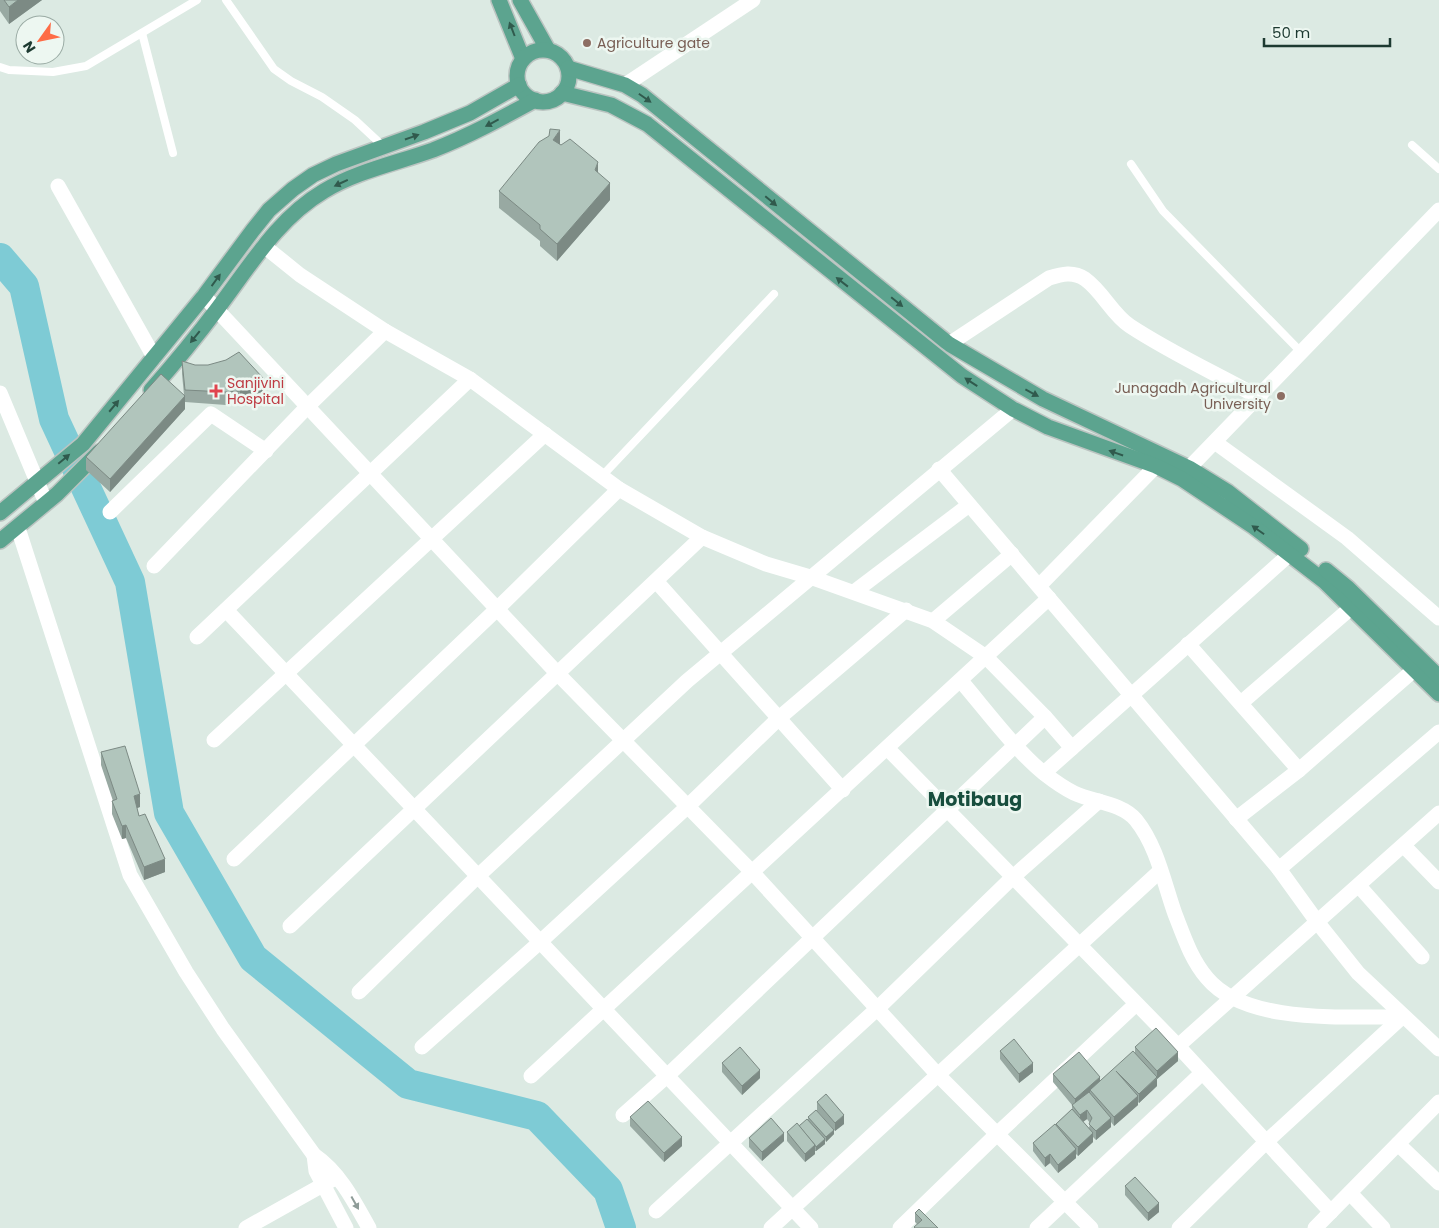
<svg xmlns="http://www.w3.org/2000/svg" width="1439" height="1228" font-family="Poppins,sans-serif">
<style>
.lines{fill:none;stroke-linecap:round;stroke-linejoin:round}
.river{stroke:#7ecbd5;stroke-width:30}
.primary-casing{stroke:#bbc4c1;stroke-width:18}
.lane{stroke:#fff;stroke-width:8}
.street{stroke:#fff;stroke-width:15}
.primary{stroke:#5ca48f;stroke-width:15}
.wall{fill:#98a9a2;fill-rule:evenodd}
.shaded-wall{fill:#7c8a84}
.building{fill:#b1c5bc;stroke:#7c8a84}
.oneway{fill:#305a4d}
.oneway2{fill:#8e9c98}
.education-dot{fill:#8d6e63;stroke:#edf7f1;stroke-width:2}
.health-dot{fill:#e0444e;stroke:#edf7f1;stroke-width:2}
.labels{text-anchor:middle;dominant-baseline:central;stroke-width:5;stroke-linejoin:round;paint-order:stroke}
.education-label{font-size:14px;fill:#785e54;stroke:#edf7f1;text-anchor:start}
.health-label{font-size:14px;fill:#be3a42;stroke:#edf7f1;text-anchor:start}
.district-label{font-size:19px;font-weight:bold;fill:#184e3e;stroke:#edf7f1}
</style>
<rect width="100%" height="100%" fill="#dceae3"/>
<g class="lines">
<!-- river -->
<polyline class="river" points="0,258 24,286 54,419 130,582 169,813 253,958 408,1084 537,1116 608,1190 621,1228"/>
<defs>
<g id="primary">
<polyline points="499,0 523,59"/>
<polyline points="520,0 548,50"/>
<circle cx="543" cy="76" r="26"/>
<polyline points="568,68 625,85 642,95 949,344 1043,399 1189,468 1228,492 1301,549"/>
<polyline points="562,93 611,105 647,124 962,376 1013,409 1048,427 1156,466 1182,479 1254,527 1324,581 1439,694"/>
<path d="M151,390C174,364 197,336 218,308C250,266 277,219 324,191C357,171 397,163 433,150C469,136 502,118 535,100"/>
<polyline points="0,513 83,444 204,296 253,230 269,210 293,189 313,175 336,164 424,132 470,113 519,85"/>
<polyline points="0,541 57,494 99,452"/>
<polyline points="1326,570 1348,588 1439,677"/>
</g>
</defs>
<!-- primary casing -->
<use href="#primary" class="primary-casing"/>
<!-- lane -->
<g class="lane">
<polyline points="226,0 274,69 291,81 322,97 355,120 384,147"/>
<polyline points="142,33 173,153"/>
<polyline points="0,67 9,70 53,72 86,66 197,0"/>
<polyline points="1412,145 1439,169"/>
<polyline points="1131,164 1163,211 1301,352"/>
<polyline points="603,475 774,294"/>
</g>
<!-- street -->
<g class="street">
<polyline points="625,85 753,0"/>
<polyline points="58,186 154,357"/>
<polyline points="264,246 300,275 385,331 470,379 619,489 702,537 766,564 810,577 933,621 986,657 1045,717 1072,748"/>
<polyline points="204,296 558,674 753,873 937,1074 1091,1228"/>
<path d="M949,344L1049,278C1062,274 1073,271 1085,279C1103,292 1112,314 1130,326C1171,353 1217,374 1260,398"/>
<polyline points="0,393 46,503"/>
<polyline points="1216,443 1347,538 1439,618"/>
<polyline points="1189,468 1439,210"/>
<polyline points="939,469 1279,869 1318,923 1358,973 1439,1049"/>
<polyline points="110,512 211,414 266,451"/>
<path d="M18,528L130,875L186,972L223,1029L314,1155C340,1173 354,1201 369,1228"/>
<polyline points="154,566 308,406 385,331"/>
<polyline points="656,581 843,790"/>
<polyline points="1039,586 1156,466"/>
<polyline points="854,592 969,505"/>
<polyline points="226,610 811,1228"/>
<polyline points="933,621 1012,554"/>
<polyline points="197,637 470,379"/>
<polyline points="1188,644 1299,770"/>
<path d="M961,681C985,709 1018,753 1045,774C1054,781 1064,788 1074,793C1093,802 1122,803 1136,820C1157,846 1164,883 1175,914C1184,937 1191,959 1207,978C1246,1025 1346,1016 1402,1017"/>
<polyline points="1241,703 1352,607"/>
<polyline points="214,740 545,434"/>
<polyline points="888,749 1178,1046 1331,1212"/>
<polyline points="1044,773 1291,553"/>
<polyline points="1236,819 1299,770 1415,669"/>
<polyline points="1404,846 1439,882"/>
<polyline points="234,859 497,609 619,489"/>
<polyline points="1279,869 1439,732"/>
<polyline points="1359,886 1422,957"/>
<polyline points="290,926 702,537"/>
<polyline points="359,992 478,876 687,681 1013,409"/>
<polyline points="1178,1046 1439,813"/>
<polyline points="422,1047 540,942 687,807 779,718 906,610"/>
<polyline points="531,1076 1049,598"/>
<polyline points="623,1115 667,1076 1045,717"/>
<polyline points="1398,1144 1439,1183"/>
<polyline points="314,1155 316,1171 346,1228"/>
<polyline points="1350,1193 1383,1228"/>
<polyline points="656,1211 878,1008 1013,877 1099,801"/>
<polyline points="246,1228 337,1177"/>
<polyline points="771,1228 1160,871"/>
<polyline points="900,1228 996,1135 1136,1004"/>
<polyline points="1037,1228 1202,1073"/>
<polyline points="1179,1228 1266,1142 1402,1017"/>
<polyline points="1315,1228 1439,1102"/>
</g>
<!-- primary -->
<use href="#primary" class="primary"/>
</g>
<!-- wall -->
<g class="wall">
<polygon points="0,0 42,0 9,24 0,11"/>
<polygon points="560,145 598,173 610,200 557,261 540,246 540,241 499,208 499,191"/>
<polygon points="182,361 263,391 240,403 226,405 185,402 185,409 110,492 86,470 86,457 184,395 182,374"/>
<polygon points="101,752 140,807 137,808 139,816 165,872 144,880 126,838 122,839 112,814 112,801 113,801 101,765"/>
<path d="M1135,1047L1178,1061L1157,1079V1086L1139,1103L1138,1102V1105L1114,1126L1111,1122V1127L1096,1140L1093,1137V1142L1078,1156L1076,1154V1158L1058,1173L1050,1163L1045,1167L1033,1151V1143L1056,1125V1124L1072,1109V1105L1053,1082V1074L1100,1081L1135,1054ZM1087,1119L1090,1123L1089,1128L1083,1122Z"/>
<polygon points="1000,1051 1033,1072 1019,1083 1000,1059"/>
<polygon points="722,1063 760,1078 742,1095 722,1072"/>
<polygon points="817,1102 844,1124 835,1131 817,1111"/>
<polygon points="630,1117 682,1146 664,1162 630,1126"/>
<polygon points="808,1117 834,1134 826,1142 825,1140 825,1144 816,1151 815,1151 815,1154 805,1162 787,1141 787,1132 808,1120"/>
<polygon points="749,1138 784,1141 762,1161 749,1147"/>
<polygon points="1125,1186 1159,1212 1148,1221 1125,1195"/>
<polygon points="915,1213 938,1228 917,1224 915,1222"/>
</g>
<!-- shaded-wall -->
<g class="shaded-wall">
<polygon points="18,0 42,0 9,24 9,7"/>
<polygon points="560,130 560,147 553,140"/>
<polygon points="598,162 598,179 595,170"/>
<polygon points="610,183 610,200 557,261 557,244"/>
<polygon points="263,378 263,391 240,403 240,391"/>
<polygon points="185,396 185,409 110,492 110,479"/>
<polygon points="140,794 140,807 134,809 134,796"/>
<polygon points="126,825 126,838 122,839 122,826"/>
<polygon points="165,859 165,872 144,880 144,867"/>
<polygon points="1178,1052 1178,1061 1157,1079 1157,1086 1139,1103 1139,1094 1157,1078 1157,1071"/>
<polygon points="1033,1063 1033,1072 1019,1083 1019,1074"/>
<polygon points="760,1070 760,1078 742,1095 742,1086"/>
<polygon points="1100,1077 1100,1086 1090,1090 1090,1095 1075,1108 1075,1099"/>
<polygon points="1138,1096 1138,1105 1114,1126 1114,1117"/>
<polygon points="1087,1110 1087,1119 1080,1124 1080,1115"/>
<polygon points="844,1115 844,1124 835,1131 835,1123"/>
<polygon points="1111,1118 1111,1127 1096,1140 1096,1131"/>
<polygon points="834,1130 834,1134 826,1142 826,1137"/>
<polygon points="784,1133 784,1141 762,1161 762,1152"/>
<polygon points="1093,1133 1093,1142 1078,1156 1078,1147"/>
<polygon points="682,1137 682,1146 664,1162 664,1153"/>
<polygon points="825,1139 825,1144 816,1151 816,1147"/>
<polygon points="815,1145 815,1154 805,1162 805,1154"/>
<polygon points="1076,1149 1076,1158 1058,1173 1058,1165"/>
<polygon points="1050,1154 1050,1163 1045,1167 1045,1158"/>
<polygon points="1159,1203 1159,1212 1148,1221 1148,1213"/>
</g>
<!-- building -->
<g class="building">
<polygon points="4,0 18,0 9,7"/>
<polygon points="550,129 560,130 553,140 561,145 570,139 598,162 595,170 610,183 557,244 540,229 540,225 499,191 539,142 549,136"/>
<polygon points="239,352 263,378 240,391 226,392 185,390 182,361 195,365 208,365 226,360"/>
<polygon points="161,374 185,396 110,479 86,457"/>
<polygon points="125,746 140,794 134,796 139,816 145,814 165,859 144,867 126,825 122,826 112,801 117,799 101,752"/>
<polygon points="1156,1028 1178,1052 1157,1071 1135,1047"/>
<polygon points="1014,1039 1033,1063 1019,1074 1000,1051"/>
<polygon points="740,1047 760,1070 742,1086 722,1063"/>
<polygon points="1133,1051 1157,1077 1139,1094 1116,1071 1138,1096 1114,1117 1090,1090"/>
<polygon points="1079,1052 1100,1077 1075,1099 1053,1074"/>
<polygon points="1089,1092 1111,1118 1096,1131 1089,1124 1092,1118 1087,1110 1080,1115 1072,1105"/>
<polygon points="826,1094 844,1115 835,1123 817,1102"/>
<polygon points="648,1101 682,1137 664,1153 630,1117"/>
<polygon points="1072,1109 1093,1133 1078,1147 1056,1124"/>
<polygon points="816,1110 834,1130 826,1137 808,1117"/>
<polygon points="771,1118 784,1133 762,1152 749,1138"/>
<polygon points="807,1119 825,1139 816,1147 815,1145 799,1126"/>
<polygon points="797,1123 815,1145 805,1154 787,1132"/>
<polygon points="1055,1124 1076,1149 1058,1165 1050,1154 1045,1158 1033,1143"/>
<polygon points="1135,1177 1159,1203 1148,1213 1125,1186"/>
<polygon points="919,1209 938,1228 915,1228 914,1227 922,1220 915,1213"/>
</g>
<!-- one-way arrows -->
<defs><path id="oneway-solid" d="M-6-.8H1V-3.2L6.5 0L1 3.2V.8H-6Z" transform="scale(1.25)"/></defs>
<g class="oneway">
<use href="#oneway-solid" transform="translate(512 29) rotate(-111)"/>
<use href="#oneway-solid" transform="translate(645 98) rotate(35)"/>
<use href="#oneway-solid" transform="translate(492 123) rotate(152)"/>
<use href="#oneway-solid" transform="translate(412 137) rotate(-19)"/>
<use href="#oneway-solid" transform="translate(341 183) rotate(155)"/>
<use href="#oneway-solid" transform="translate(771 201) rotate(40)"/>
<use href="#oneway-solid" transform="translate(216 280) rotate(-54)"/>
<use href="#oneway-solid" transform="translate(842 282) rotate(-142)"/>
<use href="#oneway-solid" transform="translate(897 302) rotate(39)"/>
<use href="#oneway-solid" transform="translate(195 337) rotate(129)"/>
<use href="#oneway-solid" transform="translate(971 382) rotate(-147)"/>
<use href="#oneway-solid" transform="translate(1032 393) rotate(28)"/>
<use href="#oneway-solid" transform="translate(114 406) rotate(-50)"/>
<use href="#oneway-solid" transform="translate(1116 453) rotate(-161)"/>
<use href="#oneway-solid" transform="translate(64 459) rotate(-40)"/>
<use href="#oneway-solid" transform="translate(1258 530) rotate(-145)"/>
</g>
<use class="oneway2" href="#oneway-solid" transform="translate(355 1203) rotate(61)"/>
<!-- markers -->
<g class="education-dot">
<circle cx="587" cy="43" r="5"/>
<circle cx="1281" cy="396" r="5"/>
</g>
<path class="health-dot" d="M213.5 383.5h5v5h5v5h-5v5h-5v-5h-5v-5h5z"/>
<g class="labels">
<!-- education labels -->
<g class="education-label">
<text x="597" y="43">Agriculture gate</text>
<text x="1271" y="388" text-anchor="end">Junagadh Agricultural<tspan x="1271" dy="16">University</tspan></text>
</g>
<!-- health labels -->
<g class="health-label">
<text x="227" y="383">Sanjivini<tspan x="227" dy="16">Hospital</tspan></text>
</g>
<!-- district labels -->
<g class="district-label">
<text x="975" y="799">Motibaug</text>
</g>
</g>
<!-- north arrow -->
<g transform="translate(40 40) rotate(237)"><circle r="24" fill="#edf7f1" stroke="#9aaba4"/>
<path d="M0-4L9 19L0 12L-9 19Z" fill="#fe6c46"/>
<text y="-8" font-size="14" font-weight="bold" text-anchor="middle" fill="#1d3a31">N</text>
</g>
<!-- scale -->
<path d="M1264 38v8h126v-8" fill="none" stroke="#1d3a31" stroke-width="2.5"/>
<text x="1272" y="38" font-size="15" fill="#1d3a31" stroke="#edf7f1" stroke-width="4" paint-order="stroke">50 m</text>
</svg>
